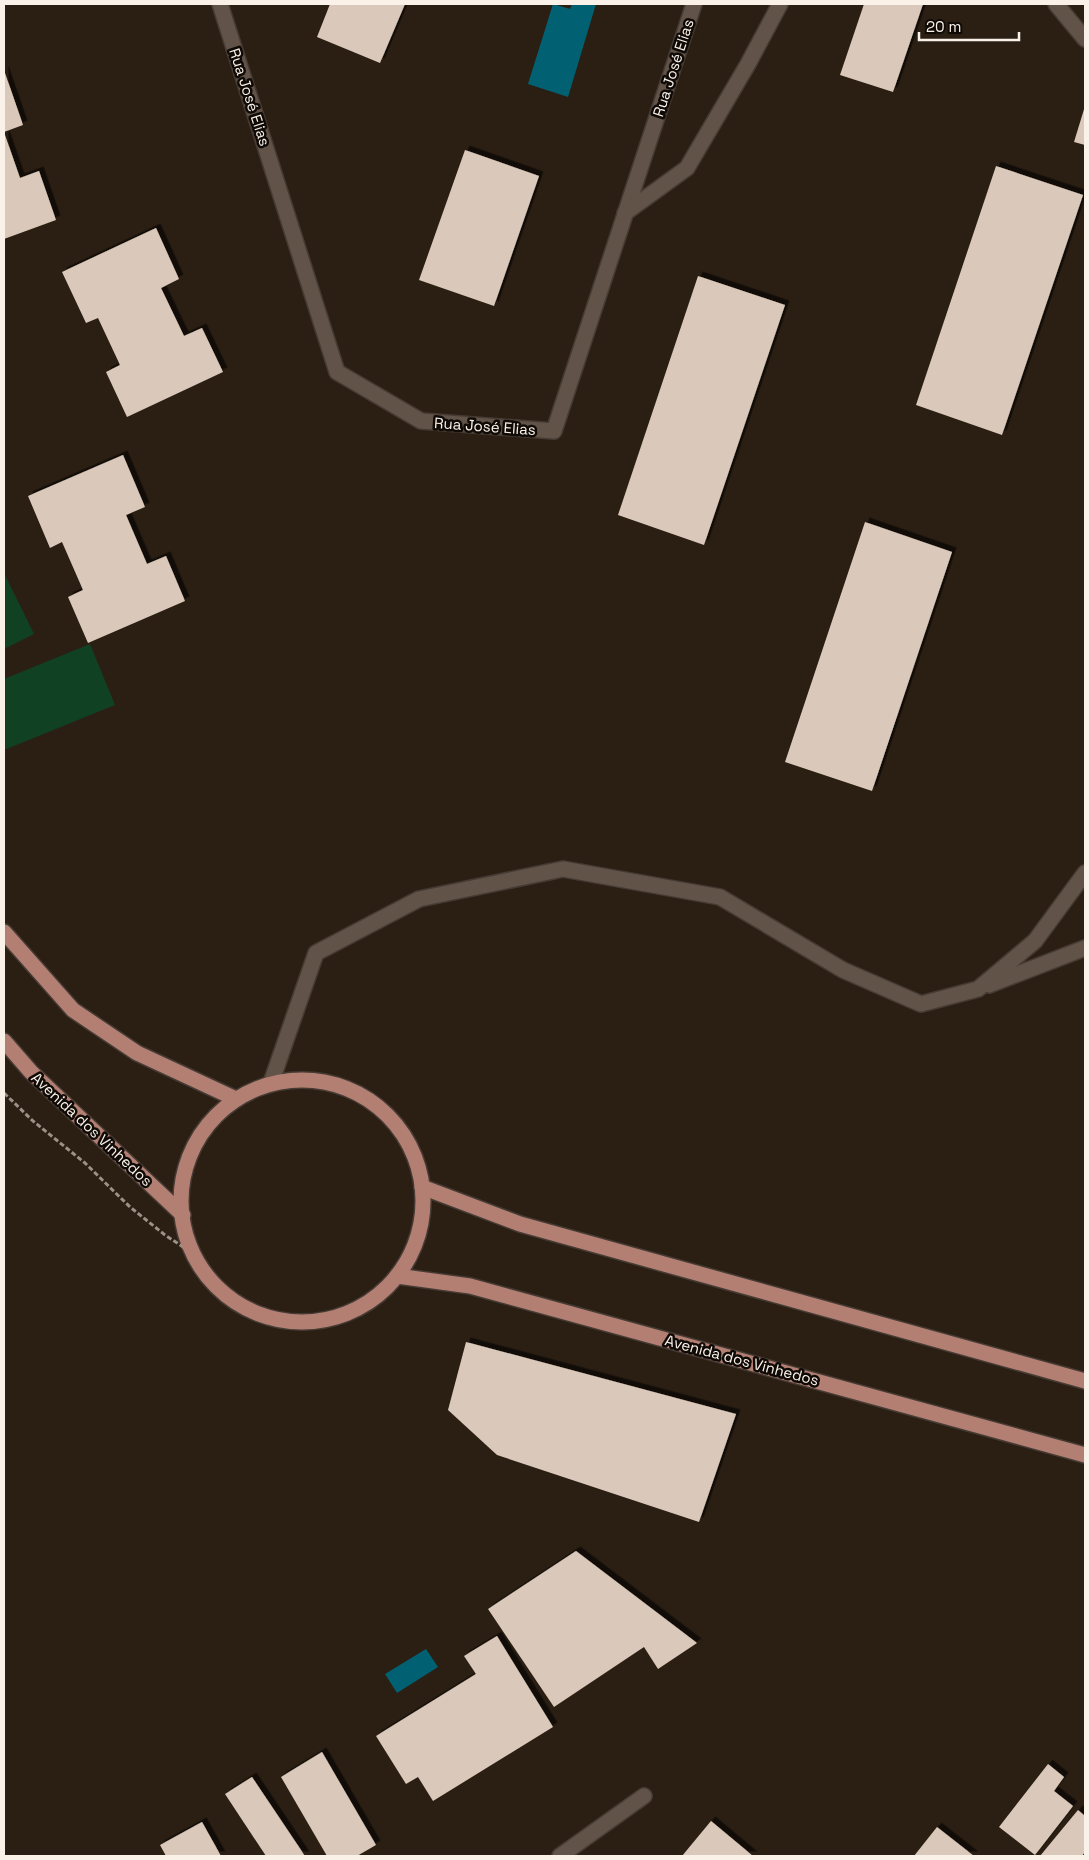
<svg xmlns="http://www.w3.org/2000/svg" width="1089" height="1860" font-family="'Space Grotesk',sans-serif">
<style>
.green{fill:#114123}
.water{fill:#016173}
.building{fill:#dac9ba;filter:url(#shadow)}
.lines{fill:none;stroke-linecap:round;stroke-linejoin:round}
.minor-casing{stroke:#463b34;stroke-width:18}
.major-casing{stroke:#463b34;stroke-width:18}
.path{stroke:#9b9187;stroke-width:3;stroke-dasharray:5 2.5;stroke-linecap:butt}
.minor{stroke:#615347;stroke-width:15}
.major{stroke:#b27f72;stroke-width:15}
.labels{text-anchor:middle;dominant-baseline:central;stroke-width:5;stroke-linejoin:round;paint-order:stroke}
.street-label{font-size:15px;fill:#faf1e9;stroke:#0f0a06}
</style>
<defs>
<filter id="shadow"><feDropShadow dx="4.5" dy="-4.5" stdDeviation="0" flood-color="#0009"/></filter>
</defs>
<rect width="100%" height="100%" fill="#2b1f13"/>
<!-- green -->
<g class="green">
<polygon points="4,573 34,634 4,649"/>
<polygon points="90,644 115,705 4,750 4,679"/>
</g>
<!-- water -->
<g class="water">
<polygon points="553,4 570,9 572,4 596,4 568,97 528,84"/>
<polygon points="426,1649 438,1667 397,1693 385,1674"/>
</g>
<!-- building -->
<g class="building">
<polygon points="330,4 405,4 380,63 317,37"/>
<polygon points="864,4 923,4 893,92 840,75"/>
<polygon points="4,70 23,125 4,132 20,178 39,171 56,220 4,239"/>
<polygon points="1085,106 1085,145 1074,142"/>
<polygon points="465,150 539,176 494,306 419,280"/>
<polygon points="996,166 1083,195 1002,435 916,405"/>
<polygon points="156,228 179,279 161,288 184,336 202,328 223,372 127,417 106,372 120,365 98,318 86,323 62,272"/>
<polygon points="698,276 785,305 704,545 618,515"/>
<polygon points="123,455 145,507 126,515 147,564 166,556 185,601 88,643 68,597 83,590 62,542 50,548 28,496"/>
<polygon points="865,522 952,552 872,791 785,762"/>
<polygon points="466,1342 736,1414 699,1522 497,1455 448,1410"/>
<polygon points="576,1551 697,1643 658,1669 644,1647 554,1707 488,1609"/>
<polygon points="497,1636 553,1727 433,1801 418,1777 406,1784 376,1736 476,1674 464,1656"/>
<polygon points="322,1752 376,1845 357,1856 327,1856 281,1777"/>
<polygon points="1048,1764 1064,1777 1054,1791 1073,1806 1035,1855 999,1827"/>
<polygon points="252,1777 305,1856 266,1856 225,1794"/>
<polygon points="1078,1810 1085,1816 1085,1852 1082,1856 1040,1856"/>
<polygon points="711,1821 753,1856 682,1856"/>
<polygon points="202,1822 221,1856 166,1856 160,1845"/>
<polygon points="937,1827 974,1856 914,1856"/>
</g>
<g class="lines">
<defs>
<g id="minor">
<polyline points="220,4 337,372 421,421 554,431 694,4"/>
<polyline points="1056,4 1085,39"/>
<polyline points="625,213 687,168 748,64 780,4"/>
<polyline points="989,985 1085,948"/>
<polyline points="271,1083 316,953 419,899 563,869 720,897 843,970 921,1004 978,989 1035,941 1085,873"/>
<polyline points="560,1856 644,1796"/>
</g>
<g id="major">
<polyline points="4,932 73,1010 137,1053 236,1099"/>
<polyline points="4,1041 31,1072 183,1215"/>
<circle cx="302" cy="1201" r="121"/>
<polyline points="422,1187 520,1224 1085,1381"/>
<polyline points="397,1276 470,1286 1085,1455"/>
</g>
</defs>
<!-- minor casing -->
<use href="#minor" class="minor-casing"/>
<!-- major casing -->
<use href="#major" class="major-casing"/>
<!-- path -->
<polyline class="path" points="4,1093 33,1121 85,1163 130,1207 165,1235 194,1254"/>
<!-- minor -->
<use href="#minor" class="minor"/>
<!-- major -->
<use href="#major" class="major"/>
</g>
<g class="labels">
<!-- street labels -->
<g class="street-label">
<text transform="translate(673 68) rotate(-72)">Rua José Elias</text>
<text transform="translate(250 97) rotate(72)">Rua José Elias</text>
<text transform="translate(485 426) rotate(4)">Rua José Elias</text>
<text transform="translate(92 1129) rotate(43)">Avenida dos Vinhedos</text>
<text transform="translate(742 1360) rotate(15)">Avenida dos Vinhedos</text>
</g>
</g>
<!-- border -->
<rect width="1089" height="1860" fill="none" stroke="#faf1e9" stroke-width="10"/>
<!-- scale -->
<path d="M919 32v8h100v-8" fill="none" stroke="#faf1e9" stroke-width="2.5"/>
<text x="926" y="32" font-size="15" fill="#faf1e9" stroke="#0f0a06" stroke-width="4" paint-order="stroke">20 m</text>
</svg>
